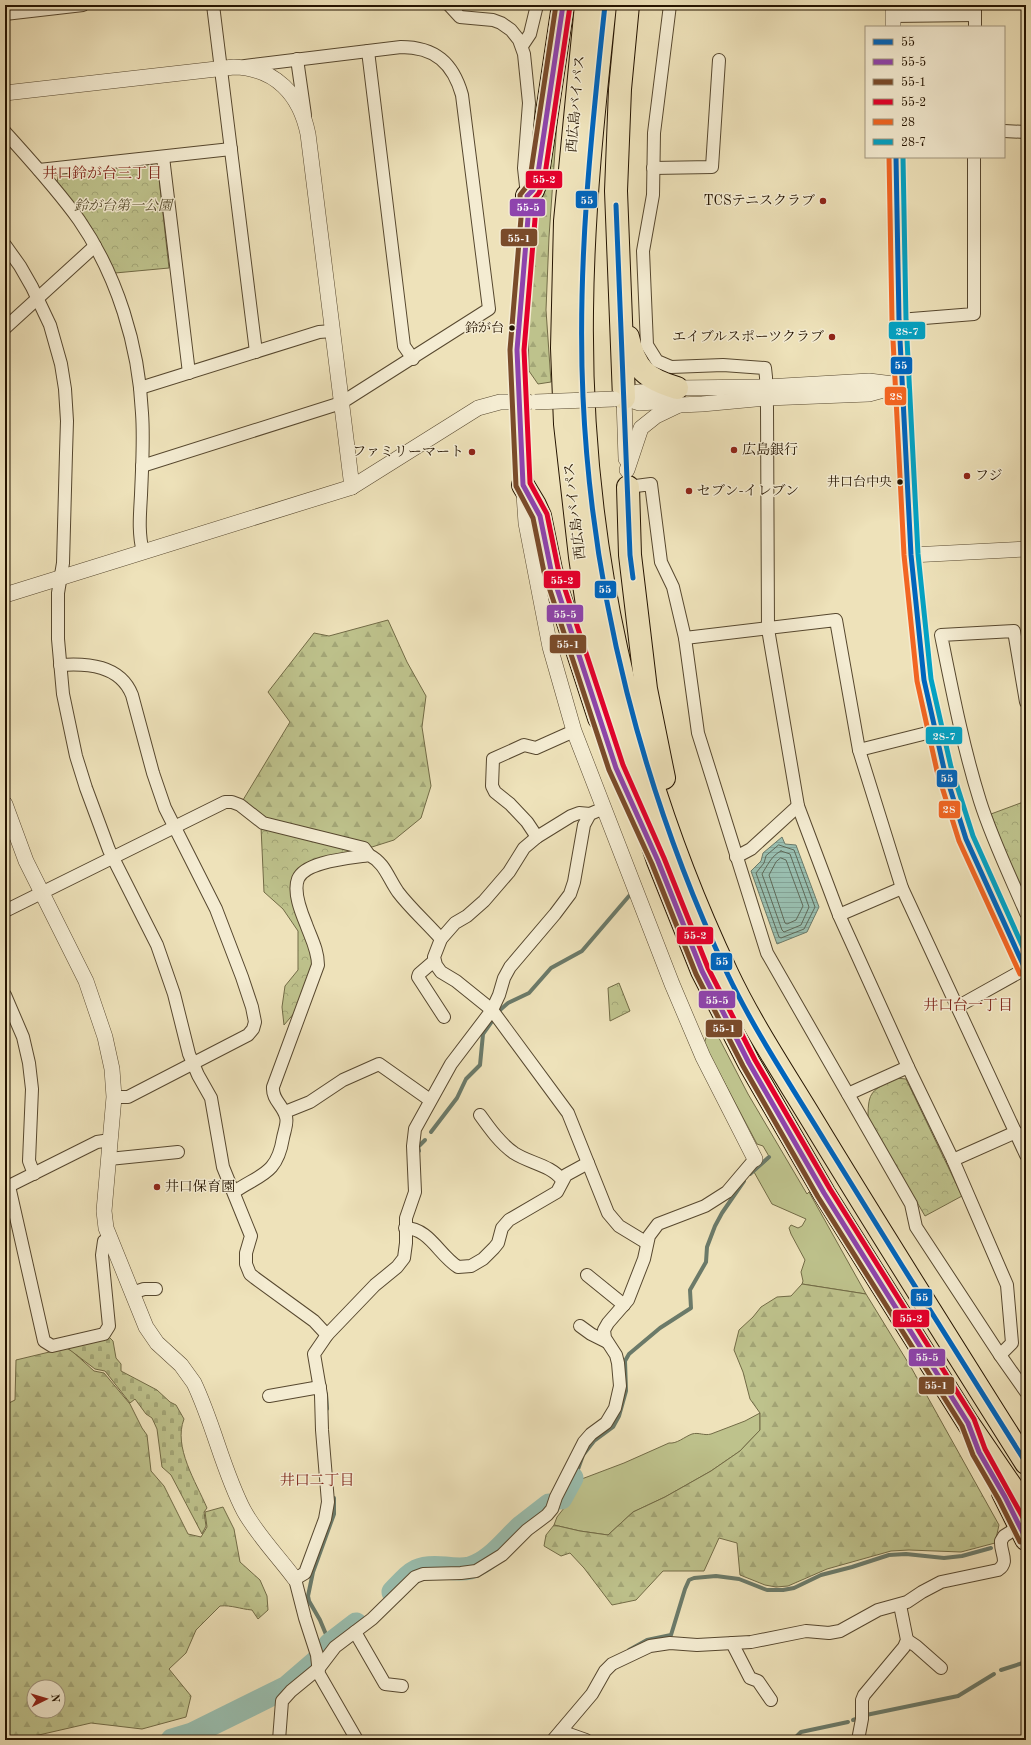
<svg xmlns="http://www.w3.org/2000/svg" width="1031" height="1745" font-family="'Old Standard TT','Noto Serif JP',serif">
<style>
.green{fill:#bec28c;stroke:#726b46}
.forest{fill:url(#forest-firs);stroke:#726b46;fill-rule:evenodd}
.cemetery{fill:url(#cemetery-stones);stroke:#726b46}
.park{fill:url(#park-crowns);stroke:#726b46}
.water{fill:url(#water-rules);stroke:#6b7a69}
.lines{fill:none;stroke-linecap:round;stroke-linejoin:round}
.shore{stroke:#5f6958;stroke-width:1}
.stream{stroke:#6b7a69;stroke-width:4}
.river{stroke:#99beaf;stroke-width:23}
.minor-casing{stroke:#57482f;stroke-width:14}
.tertiary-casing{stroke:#57482f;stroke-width:16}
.motorway-casing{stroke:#251401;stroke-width:24}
.minor{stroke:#f4ecd2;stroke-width:12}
.tertiary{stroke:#f4ecd2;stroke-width:15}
.motorway{stroke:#eee2ba;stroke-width:22}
.tertiary-bridge-casing{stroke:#57482f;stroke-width:16;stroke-linecap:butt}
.tertiary-bridge{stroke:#f4ecd2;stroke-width:15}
.bus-1-casing{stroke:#f4ecd2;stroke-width:8}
.bus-2-casing{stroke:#f4ecd2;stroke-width:8}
.bus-3-casing{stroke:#f4ecd2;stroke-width:8}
.bus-4-casing{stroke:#f4ecd2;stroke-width:8}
.bus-5-casing{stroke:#f4ecd2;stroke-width:8}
.bus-6-casing{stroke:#f4ecd2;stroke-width:8}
.bus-1{stroke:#0065bd;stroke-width:5}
.bus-2{stroke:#8e44ad;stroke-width:5}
.bus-3{stroke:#7a4b2a;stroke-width:5}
.bus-4{stroke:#e4002b;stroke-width:5}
.bus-5{stroke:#f26522;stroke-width:5}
.bus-6{stroke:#02a2c4;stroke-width:5}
.poi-dot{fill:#8f2418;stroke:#f4ecd2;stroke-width:1.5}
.bus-dot{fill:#251401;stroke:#f4ecd2;stroke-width:1.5}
.labels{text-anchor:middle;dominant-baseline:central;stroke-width:3;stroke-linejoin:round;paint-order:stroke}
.bus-label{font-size:13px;fill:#251401;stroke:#f4ecd2;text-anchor:end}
.street-label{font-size:14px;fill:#251401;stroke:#f4ecd2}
.poi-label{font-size:14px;fill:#251401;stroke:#f4ecd2;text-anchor:start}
.park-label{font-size:14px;font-style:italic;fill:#5b5132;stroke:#f4ecd2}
.neighbourhood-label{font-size:15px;fill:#7a1f14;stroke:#f4ecd2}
.line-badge{stroke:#f4ecd2;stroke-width:1.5}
.badge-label{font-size:11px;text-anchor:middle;font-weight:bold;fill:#fff}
</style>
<defs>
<pattern id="forest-firs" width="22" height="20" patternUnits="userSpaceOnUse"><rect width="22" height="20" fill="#bec28c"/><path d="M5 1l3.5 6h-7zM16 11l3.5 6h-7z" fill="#a3a677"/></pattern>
<pattern id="cemetery-stones" width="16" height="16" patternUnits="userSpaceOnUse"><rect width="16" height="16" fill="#bec28c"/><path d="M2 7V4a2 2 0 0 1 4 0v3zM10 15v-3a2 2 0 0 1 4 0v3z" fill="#a3a677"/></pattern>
<pattern id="park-crowns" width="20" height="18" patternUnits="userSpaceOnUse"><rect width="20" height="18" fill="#bec28c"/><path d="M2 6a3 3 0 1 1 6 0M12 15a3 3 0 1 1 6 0" fill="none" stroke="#a3a677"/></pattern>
<pattern id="water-rules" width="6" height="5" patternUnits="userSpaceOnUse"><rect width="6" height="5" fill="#99beaf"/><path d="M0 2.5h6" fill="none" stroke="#84a295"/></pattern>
</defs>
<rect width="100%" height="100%" fill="#eee2ba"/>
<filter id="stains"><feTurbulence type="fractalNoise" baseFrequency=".005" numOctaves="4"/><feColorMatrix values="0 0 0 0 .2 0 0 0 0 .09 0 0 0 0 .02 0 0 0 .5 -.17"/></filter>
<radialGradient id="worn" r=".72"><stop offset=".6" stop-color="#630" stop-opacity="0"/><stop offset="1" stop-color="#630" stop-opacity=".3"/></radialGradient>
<!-- green -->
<g class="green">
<polygon points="709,1028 714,1031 720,1040 748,1094 807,1194 809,1192 866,1294 802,1284 803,1281 801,1272 805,1260 791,1234 789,1228 791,1225 798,1228 802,1226 806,1219 772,1204 754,1172 770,1158 763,1146 757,1144 704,1044"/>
<path d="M760,1413V1430L740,1451L711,1471L665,1497L633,1512L608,1535L580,1531L554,1525L557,1517L568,1503L569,1495L579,1480L624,1463L669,1443C677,1444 684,1437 692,1434C699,1432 704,1436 711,1434L745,1421Z"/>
</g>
<!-- forest -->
<g class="forest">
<polygon points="557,122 549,237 546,310 551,382 538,384 529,371 528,330 531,270 541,190"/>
<polygon points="388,620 407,662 426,696 422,727 431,786 421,818 394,840 372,847 268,819 243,800 290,722 268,692 314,633 329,636"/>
<polygon points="802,1284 866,1294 912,1369 999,1525 995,1543 961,1552 909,1550 891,1551 827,1569 788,1586 776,1587 765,1585 740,1575 737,1543 719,1538 704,1571 663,1571 636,1600 612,1605 584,1568 570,1553 561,1556 544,1546 546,1535 554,1525 580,1531 608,1535 633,1512 665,1497 711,1471 740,1451 760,1430 760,1413 750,1399 743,1372 734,1350 739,1330 753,1317 761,1307 777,1297 791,1296"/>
<path d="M66,1348L72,1351L94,1371L104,1373L130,1404L142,1428L147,1435L151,1471L164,1486L188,1534L201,1537L207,1527L205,1512L223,1507L234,1529L240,1562L260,1580L267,1596L268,1610L258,1619L252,1610C240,1609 232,1605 220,1606L196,1630L186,1653L169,1669L191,1696L186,1717L142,1729L91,1723L17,1740H5V1405L15,1400L16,1360ZM34,1687H58V1711H34Z"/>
</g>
<!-- cemetery -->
<path class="cemetery" d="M109,1337L113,1341L116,1358L121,1364V1371L157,1390L170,1402L176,1405L184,1419C173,1447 196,1482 207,1508L204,1512L206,1526L202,1534L171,1475L162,1467L157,1429L152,1418L146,1414L135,1399L130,1403L105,1371L95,1369L66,1347Z"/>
<!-- park -->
<g class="park">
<polygon points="151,164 158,169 169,268 115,273 109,261 91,227 57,182 59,173"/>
<polygon points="1026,801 1026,899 1012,870 991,814"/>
<polygon points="261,827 364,852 297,873 315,951 313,971 296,1011 284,1025 282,1007 285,986 298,970 298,931 283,909 264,892"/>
<polygon points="619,983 630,1011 610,1021 608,988"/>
<path d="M896,1078L906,1079L962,1196L925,1216L868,1118C868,1090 872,1091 896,1078Z"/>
</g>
<!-- water -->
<polygon class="water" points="782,837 785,844 796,845 819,907 807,932 777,944 751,871 761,861 763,853"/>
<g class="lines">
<!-- shore -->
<g class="shore">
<polygon points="779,845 794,850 815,907 804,929 781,938 779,937 756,873 764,863 766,856"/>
<path d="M781,851L790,854L809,907L801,925L784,932L782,930L762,874C767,866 772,855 781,851Z"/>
<polygon points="781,858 786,860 803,906 796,920 787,924 785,923 769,875 776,862"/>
</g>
<!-- stream -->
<g class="stream">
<polyline points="431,1132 457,1098 466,1079 480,1065 483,1034 500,1010 508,1003 529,993 551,968 582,951 629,896"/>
<polyline points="419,1151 418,1147 425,1140"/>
<polyline points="750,1174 769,1157"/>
<polyline points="326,1394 327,1409"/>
<polyline points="572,1478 577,1472 583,1455 594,1441 613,1427 619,1416 626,1391 625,1361 629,1354 660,1328 691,1308 690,1290 706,1262 707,1247 715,1226 722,1213 744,1181"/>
<polyline points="330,1644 320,1620 309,1601 308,1596 313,1572 334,1514 334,1498"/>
<polyline points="629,1650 647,1640 671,1635 685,1589 689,1580 694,1578 716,1576 739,1579 767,1590 783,1590 794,1588 821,1575 852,1567 889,1555 906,1554 944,1558 962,1556 991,1548"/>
<polyline points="1001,1670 1026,1662"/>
<polyline points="866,1715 958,1696 994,1674"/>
<polyline points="853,1720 859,1718"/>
<polyline points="586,1736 605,1740"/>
<polyline points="793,1740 801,1732 848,1722"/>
</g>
<!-- river -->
<g class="river">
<polyline points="561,1498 572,1478"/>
<path d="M393,1592C412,1572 416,1565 445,1568C453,1569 462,1570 470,1568C492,1561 506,1540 522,1526C531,1519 540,1512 549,1505"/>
<polyline points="172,1740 192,1734 287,1687 316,1662 330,1644 356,1624"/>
</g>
<defs>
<g id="minor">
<polyline points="213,5 256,352"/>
<polyline points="449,5 460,17 493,20 501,23 511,30 519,40 524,54 529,103 524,168 527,195"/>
<polyline points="670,5 654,133 653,195 643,251 647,345 657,361 671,367 723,365 765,368 766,377 767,408 768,629 798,806 839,915 908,1067 953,1160 1007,1285 1012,1343 1000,1355"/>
<polyline points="5,14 83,5"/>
<polyline points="893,16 975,15"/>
<polyline points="975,27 975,5"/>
<polyline points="522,46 530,34 537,5"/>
<polyline points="368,51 404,346 413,359"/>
<polyline points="297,59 305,115"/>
<polyline points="1004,131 1026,132"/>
<path d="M5,132C31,161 57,189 79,220C117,275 139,346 142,413C144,440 142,468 141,495C140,514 138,533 143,552"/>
<polyline points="163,157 189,373"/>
<polyline points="653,168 712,167 719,60"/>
<polyline points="39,170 231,149"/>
<polyline points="5,245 20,266 32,287 50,325 61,364 65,389 67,421 66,453 63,563 58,593 58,639 63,694 76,756 86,788 109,850 157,945 174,994 189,1054 198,1075 211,1098 223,1167 251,1236 246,1253 246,1264 250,1274 255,1278 314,1321 327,1335"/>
<polyline points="899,320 974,314 974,157"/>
<polyline points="5,328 95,246"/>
<polyline points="140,388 319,332 332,331"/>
<path d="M142,466L341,403L489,309L462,95C453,63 435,47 401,47L245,66"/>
<polyline points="628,487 651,484 661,562 673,587 685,638 698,733 767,953 911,1204 916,1227 1000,1355 1026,1392"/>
<polyline points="685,638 836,620 859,750 902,888 1026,1155"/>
<path d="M60,665C87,663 120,665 132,695L153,773L165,808L216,909L242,977L252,1007L255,1022L253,1029L248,1035L128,1097H114"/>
<path d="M1026,702L1014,631L941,635C952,690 963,747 980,801C992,839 1010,876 1026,913"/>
<polyline points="859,750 935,731"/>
<polyline points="590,814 579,813 571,816 537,837 524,848 509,872 484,901 467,916 455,923 441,939 434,957 436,965 441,972 456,981 492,1010 568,1113 608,1213 619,1226 647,1243"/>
<polyline points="537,837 527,822 510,804 495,792 492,786 493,759 524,745 536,748 574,731"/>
<polyline points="736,857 751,849 798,806"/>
<polyline points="5,911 225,802 232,802 240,805 263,823 364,848 369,855"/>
<polyline points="839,915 902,888"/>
<polyline points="434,961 419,974 418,977 444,1017"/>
<polyline points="5,995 23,1037 29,1063 32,1089 29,1161 34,1174"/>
<polyline points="957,1007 1025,969"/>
<polyline points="848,1094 908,1067"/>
<polyline points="285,1112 310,1102 343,1080 379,1064 430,1100"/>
<path d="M480,1115C490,1129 500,1143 514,1153C529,1163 551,1165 562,1180"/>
<polyline points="109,1159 178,1152"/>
<polyline points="953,1160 1016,1132"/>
<polyline points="5,1183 9,1186 44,1341 52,1346 104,1334 109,1326 102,1255 104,1241 110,1238"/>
<polyline points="9,1186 97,1142 110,1140"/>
<path d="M234,1192C260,1174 277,1175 283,1138C284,1132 288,1123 286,1117C283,1105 272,1100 273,1087L318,965C318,950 311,938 306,924C301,912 293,892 298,879C305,861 352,858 369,855C385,863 388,878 398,892C410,908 427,923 441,939"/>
<path d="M405,1228C429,1228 439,1255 458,1267L471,1266L483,1259L494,1248L498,1243L502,1228L509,1220L557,1192L566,1175L588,1163"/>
<polyline points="587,1275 624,1305"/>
<polyline points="132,1293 144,1289 156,1289"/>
<polyline points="580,1326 591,1334 607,1342"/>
<polyline points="269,1396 320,1387"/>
<polyline points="355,1632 385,1684 402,1686"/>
<polyline points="907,1640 916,1646 941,1668"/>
<polyline points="732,1643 750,1678 758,1681 771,1700"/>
<polyline points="562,1730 569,1734 586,1740"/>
<polyline points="279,1740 282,1701 291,1691 319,1668 335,1647 372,1619 415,1577 423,1574 461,1573 476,1571 502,1555 527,1530 547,1515 552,1509 556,1497 584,1442 591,1434 606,1423 615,1408 620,1386 618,1363 616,1355 605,1338 604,1330 608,1323 628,1300 644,1259 649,1236 658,1224 705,1206 727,1192 755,1159"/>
<polyline points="357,1740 319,1674 317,1655 305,1618 295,1579 305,1573 325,1519 328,1502 322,1430 321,1395 314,1354 327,1335 375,1285 397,1267 404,1258 406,1243 406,1218 415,1192 413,1146 415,1129 451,1064 492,1010 499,995 504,978 510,967 555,914 570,894 574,882 584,825 590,814 604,808"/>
<path d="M553,1740L592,1694L605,1671L612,1664L650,1646L670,1643L697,1645L751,1642L806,1631L829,1633L840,1631L878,1610L907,1602L922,1592L941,1582L998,1570C1010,1562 1000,1553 1001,1541L1004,1536L1012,1531"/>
<polyline points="858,1740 862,1719 862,1700 864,1695 904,1647 907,1640 900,1605"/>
</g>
<g id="tertiary">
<polyline points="893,5 893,27"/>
<path d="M5,93L234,67C276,68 300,95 308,134L352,487"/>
<polyline points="896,157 899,320 911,555 924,680 944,769 966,839 1026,971"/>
<polyline points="527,196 528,218 518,334 519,421 526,523 550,647 574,731 672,984 703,1057 755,1159"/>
<polyline points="624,398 638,392 667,391 677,388 766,387 869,381 893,384"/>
<polyline points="624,398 626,459"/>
<polyline points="614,399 624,398 639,403 671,401 679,405 702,404 767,398 869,394 902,385"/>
<polyline points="627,470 641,428 656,416 679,405"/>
<polyline points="911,555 1026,549"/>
<polyline points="5,595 352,487 478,408 500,402 528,402"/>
<path d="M5,804L26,861L86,981L105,1037L112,1069L114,1097L104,1211L106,1228L146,1327L157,1343L181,1365L194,1383C214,1425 223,1471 244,1511C258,1536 278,1556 295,1579"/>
</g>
<g id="motorway">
<polyline points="586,5 565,221 562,348 565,424 580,557 587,605 607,698 631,782 658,861 702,971 749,1063 824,1193 968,1423 1026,1508"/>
<path d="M605,5C594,107 583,208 582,311C579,541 629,765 727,973C751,1024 785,1075 814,1123C883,1237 955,1350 1026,1463"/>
<polyline points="527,196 533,190 537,180 563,5"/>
<path d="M628,337C635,370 647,379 677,388"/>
<polyline points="624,398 616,191 620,89 628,5"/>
<polyline points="523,485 535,505 540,516 551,570 599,718"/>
<polyline points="628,487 630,555 646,689 664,778"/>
<polyline points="1003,1493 1026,1539"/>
</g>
</defs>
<!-- minor casing -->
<use href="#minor" class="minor-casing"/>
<!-- tertiary casing -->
<use href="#tertiary" class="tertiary-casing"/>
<!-- motorway casing -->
<use href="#motorway" class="motorway-casing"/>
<!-- minor -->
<use href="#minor" class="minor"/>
<!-- tertiary -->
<use href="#tertiary" class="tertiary"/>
<!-- motorway -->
<use href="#motorway" class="motorway"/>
<defs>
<polyline id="tertiary-bridge" points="535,402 614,399"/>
</defs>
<!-- tertiary-bridge casing -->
<use href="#tertiary-bridge" class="tertiary-bridge-casing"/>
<!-- tertiary-bridge -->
<use href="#tertiary-bridge" class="tertiary-bridge"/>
<defs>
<g id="bus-1">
<path d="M605,5C591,135 577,266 583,397C592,596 643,793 727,973C755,1032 792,1087 826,1143C892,1250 959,1357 1026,1463"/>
<polyline points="896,157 899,320 911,555 924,680 944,769 966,839 1026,971"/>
<polyline points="616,205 630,555 633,578"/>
</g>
<polyline id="bus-2" points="563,5 537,180 533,190 527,196 528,218 517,350 523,485 540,516 551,570 616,768 658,861 702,971 749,1063 824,1193 968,1423 979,1452 1005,1497 1026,1539"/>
<polyline id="bus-3" points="556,5 530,178 527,186 520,195 521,218 510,350 516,486 533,518 544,572 609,770 652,864 696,974 743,1066 818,1197 962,1426 973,1455 999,1500 1020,1542"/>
<polyline id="bus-4" points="570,6 544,181 539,193 534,199 535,219 524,350 530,483 547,514 558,568 623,765 664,858 708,968 755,1060 830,1189 974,1419 985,1449 1026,1523"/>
<polyline id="bus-5" points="889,157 892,320 904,555 917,681 937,771 959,841 1020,974"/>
<polyline id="bus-6" points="903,157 906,320 918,554 931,679 951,767 973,836 1026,954"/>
</defs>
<!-- bus-1 casing -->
<use href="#bus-1" class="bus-1-casing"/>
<!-- bus-2 casing -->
<use href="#bus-2" class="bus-2-casing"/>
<!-- bus-3 casing -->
<use href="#bus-3" class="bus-3-casing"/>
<!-- bus-4 casing -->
<use href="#bus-4" class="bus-4-casing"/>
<!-- bus-5 casing -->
<use href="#bus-5" class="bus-5-casing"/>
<!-- bus-6 casing -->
<use href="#bus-6" class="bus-6-casing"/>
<!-- bus-1 -->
<use href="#bus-1" class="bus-1"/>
<!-- bus-2 -->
<use href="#bus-2" class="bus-2"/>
<!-- bus-3 -->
<use href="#bus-3" class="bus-3"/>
<!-- bus-4 -->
<use href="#bus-4" class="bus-4"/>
<!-- bus-5 -->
<use href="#bus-5" class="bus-5"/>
<!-- bus-6 -->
<use href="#bus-6" class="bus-6"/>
</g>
<!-- markers -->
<g class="poi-dot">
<circle cx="823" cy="201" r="4"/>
<circle cx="832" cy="337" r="4"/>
<circle cx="734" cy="450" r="4"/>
<circle cx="472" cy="452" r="4"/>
<circle cx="967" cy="476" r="4"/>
<circle cx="689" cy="491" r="4"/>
<circle cx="157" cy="1187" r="4"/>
</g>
<g class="bus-dot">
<circle cx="512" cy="328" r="3.5"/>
<circle cx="900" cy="482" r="3.5"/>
</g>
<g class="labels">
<!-- bus labels -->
<g class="bus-label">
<text x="504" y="328">鈴が台</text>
<text x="892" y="482">井口台中央</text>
</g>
<!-- street labels -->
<g class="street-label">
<text transform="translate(576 104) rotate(-85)">西広島バイパス</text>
<text transform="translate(575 511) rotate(-97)">西広島バイパス</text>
</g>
<!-- poi labels -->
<g class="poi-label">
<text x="815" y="201" text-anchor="end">TCSテニスクラブ</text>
<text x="824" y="337" text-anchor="end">エイブルスポーツクラブ</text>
<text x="742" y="450">広島銀行</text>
<text x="464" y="452" text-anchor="end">ファミリーマート</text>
<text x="975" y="476">フジ</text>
<text x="697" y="491">セブン-イレブン</text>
<text x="165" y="1187">井口保育園</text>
</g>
<!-- park labels -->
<g class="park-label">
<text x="123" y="206">鈴が台第一公園</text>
</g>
<!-- neighbourhood labels -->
<g class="neighbourhood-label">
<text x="102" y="174">井口鈴が台三丁目</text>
<text x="968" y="1006">井口台一丁目</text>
<text x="317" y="1481">井口二丁目</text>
</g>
</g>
<g class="line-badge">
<rect x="525" y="170" width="38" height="19" rx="4" fill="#e4002b"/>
<rect x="575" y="190" width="23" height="19" rx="4" fill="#0065bd"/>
<rect x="509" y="198" width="37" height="19" rx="4" fill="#8e44ad"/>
<rect x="500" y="228" width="38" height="19" rx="4" fill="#7a4b2a"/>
<rect x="888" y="321" width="38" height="19" rx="4" fill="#02a2c4"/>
<rect x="890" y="356" width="23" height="19" rx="4" fill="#0065bd"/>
<rect x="884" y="386" width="23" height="20" rx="4" fill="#f26522"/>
<rect x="543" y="570" width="38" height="19" rx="4" fill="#e4002b"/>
<rect x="594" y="580" width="23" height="19" rx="4" fill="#0065bd"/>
<rect x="546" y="604" width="38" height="19" rx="4" fill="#8e44ad"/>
<rect x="549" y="634" width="38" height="20" rx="4" fill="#7a4b2a"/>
<rect x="925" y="726" width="38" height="19" rx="4" fill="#02a2c4"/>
<rect x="936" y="769" width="22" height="19" rx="4" fill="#0065bd"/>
<rect x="938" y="800" width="23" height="19" rx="4" fill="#f26522"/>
<rect x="676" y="926" width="38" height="19" rx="4" fill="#e4002b"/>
<rect x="710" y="952" width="23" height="19" rx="4" fill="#0065bd"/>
<rect x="698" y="990" width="38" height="19" rx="4" fill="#8e44ad"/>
<rect x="705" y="1019" width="38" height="19" rx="4" fill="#7a4b2a"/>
<rect x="910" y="1288" width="23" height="19" rx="4" fill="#0065bd"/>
<rect x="892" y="1309" width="38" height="19" rx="4" fill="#e4002b"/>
<rect x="908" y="1348" width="38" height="19" rx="4" fill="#8e44ad"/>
<rect x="918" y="1376" width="37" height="19" rx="4" fill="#7a4b2a"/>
</g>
<g class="badge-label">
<text x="544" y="183">55-2</text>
<text x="587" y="204">55</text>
<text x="528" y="211">55-5</text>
<text x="519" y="242">55-1</text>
<text x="907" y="335">28-7</text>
<text x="901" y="369">55</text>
<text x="896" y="400">28</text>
<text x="562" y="584">55-2</text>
<text x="605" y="593">55</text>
<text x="565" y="618">55-5</text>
<text x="568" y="648">55-1</text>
<text x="944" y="740">28-7</text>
<text x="947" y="782">55</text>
<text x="949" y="813">28</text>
<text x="695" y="939">55-2</text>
<text x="722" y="965">55</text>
<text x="717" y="1004">55-5</text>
<text x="724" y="1032">55-1</text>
<text x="922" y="1301">55</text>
<text x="911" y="1322">55-2</text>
<text x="927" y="1361">55-5</text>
<text x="936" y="1389">55-1</text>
</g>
<!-- margin -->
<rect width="1031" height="1745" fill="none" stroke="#eee2ba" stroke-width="20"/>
<rect x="6" y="6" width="1019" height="1733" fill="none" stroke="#251401" stroke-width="2"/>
<rect x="10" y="10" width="1011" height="1725" fill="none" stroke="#251401"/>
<!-- legend -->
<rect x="865" y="26" width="140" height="132" fill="#f4ecd2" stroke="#a1967e"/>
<rect x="873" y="39" width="20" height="6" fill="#0065bd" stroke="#a1967e"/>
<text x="901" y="46" font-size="12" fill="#251401">55</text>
<rect x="873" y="59" width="20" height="6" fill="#8e44ad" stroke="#a1967e"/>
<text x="901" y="66" font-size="12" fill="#251401">55-5</text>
<rect x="873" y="79" width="20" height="6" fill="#7a4b2a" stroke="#a1967e"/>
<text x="901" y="86" font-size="12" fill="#251401">55-1</text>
<rect x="873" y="99" width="20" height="6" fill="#e4002b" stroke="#a1967e"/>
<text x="901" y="106" font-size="12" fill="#251401">55-2</text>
<rect x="873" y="119" width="20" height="6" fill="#f26522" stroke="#a1967e"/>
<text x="901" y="126" font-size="12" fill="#251401">28</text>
<rect x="873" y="139" width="20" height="6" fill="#02a2c4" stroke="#a1967e"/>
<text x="901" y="146" font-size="12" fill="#251401">28-7</text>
<!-- north arrow -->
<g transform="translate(46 1699) rotate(85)"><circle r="19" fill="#f4ecd2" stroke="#a1967e"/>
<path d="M0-3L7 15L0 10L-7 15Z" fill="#8f2418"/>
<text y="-6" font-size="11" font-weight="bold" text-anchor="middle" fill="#251401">N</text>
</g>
<rect width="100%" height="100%" filter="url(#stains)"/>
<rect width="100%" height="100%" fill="url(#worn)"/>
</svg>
